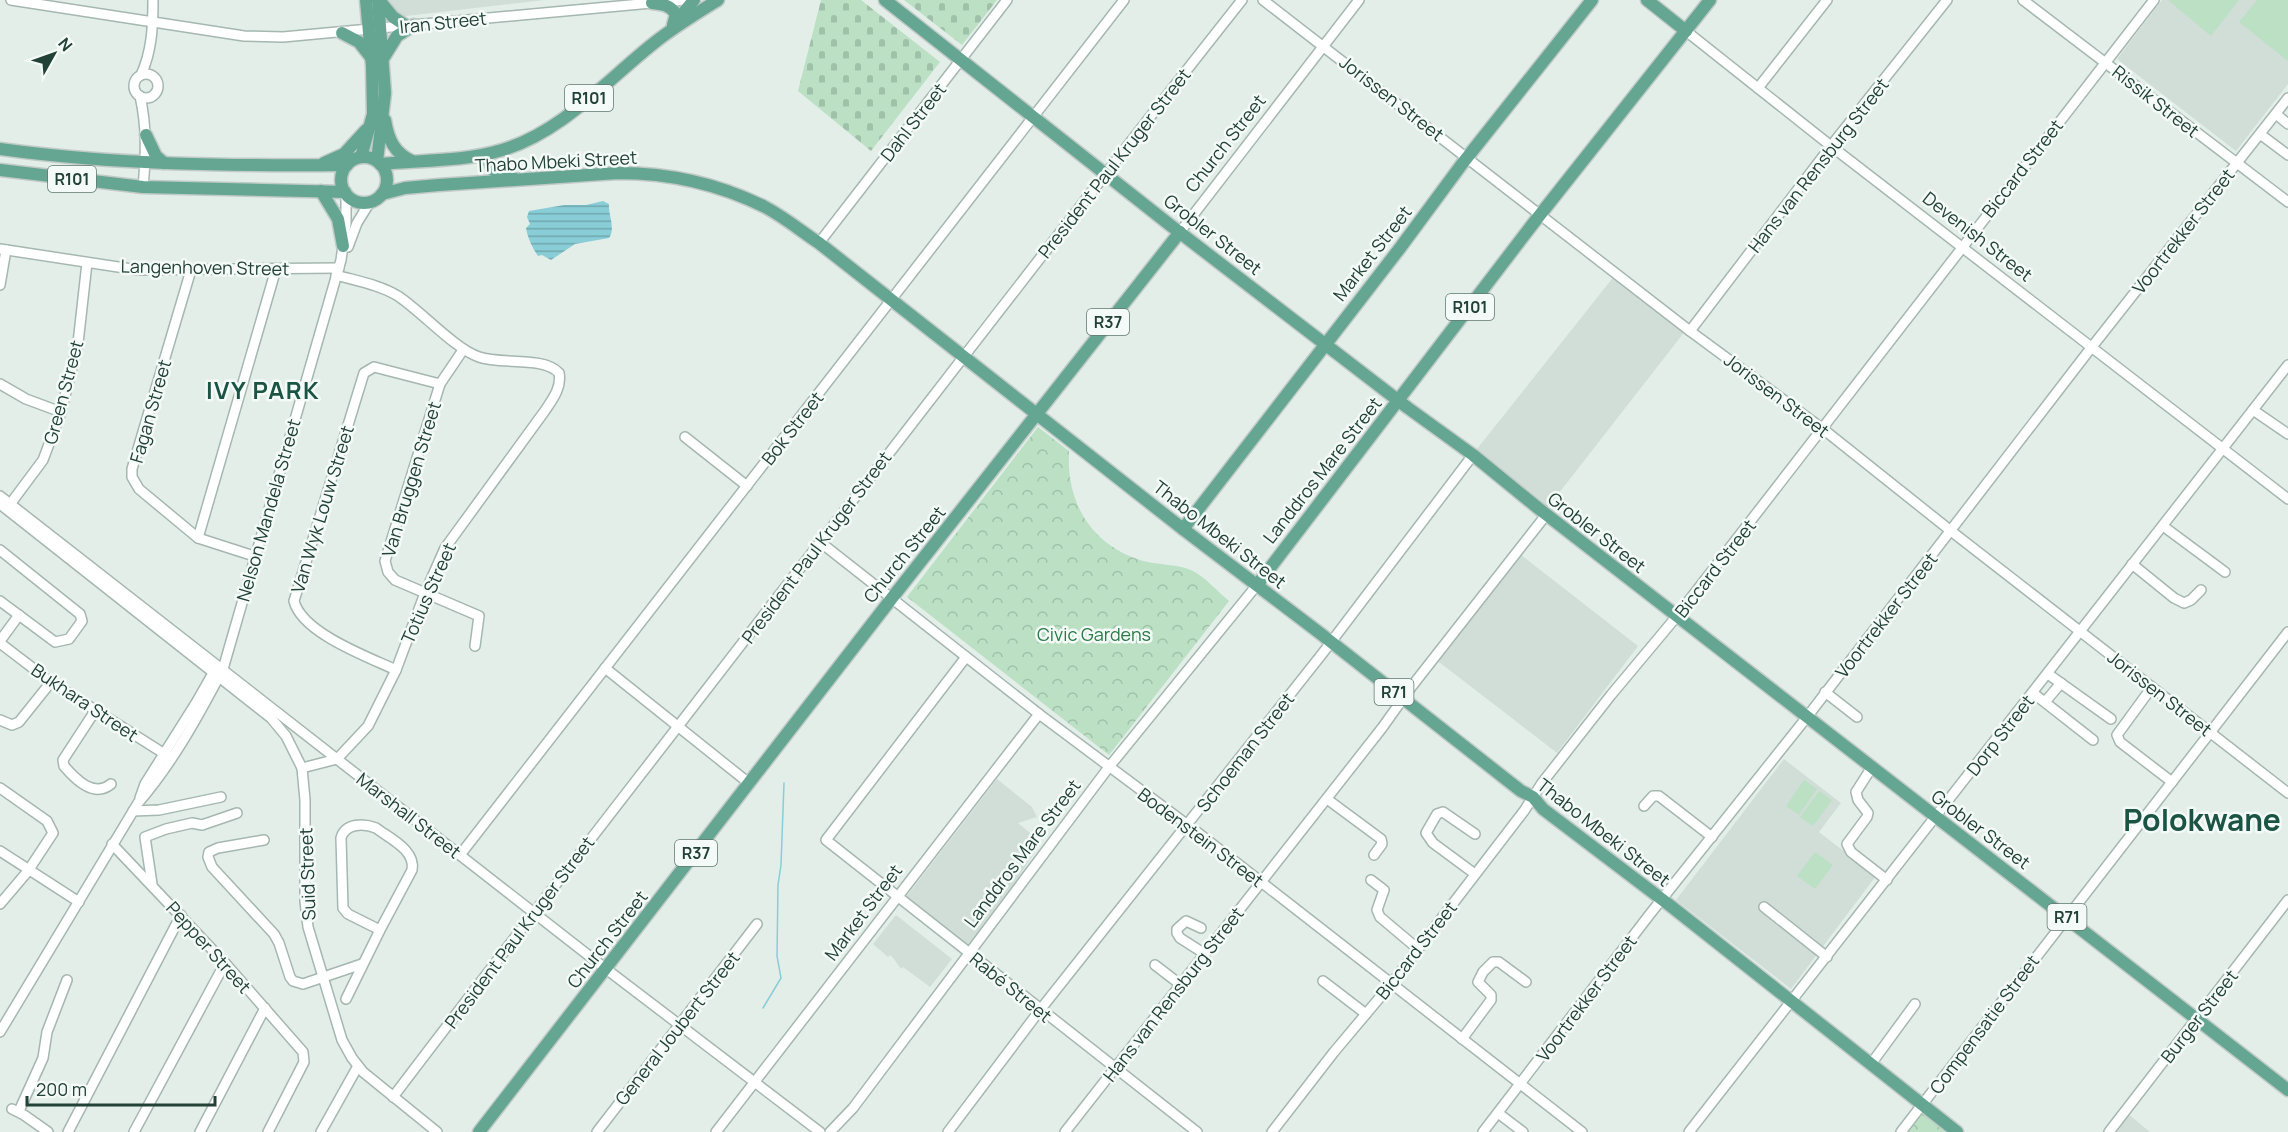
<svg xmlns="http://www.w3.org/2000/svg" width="2288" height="1132" font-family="Manrope,sans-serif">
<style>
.built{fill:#d1ded8}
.cemetery{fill:url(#cemetery-stones)}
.park{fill:url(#park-crowns)}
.pitch{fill:#bbe0c4}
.water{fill:url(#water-rules)}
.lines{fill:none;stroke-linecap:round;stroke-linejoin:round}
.stream{stroke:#89cdd6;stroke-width:1.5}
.minor-casing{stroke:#a5b7b0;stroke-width:12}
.major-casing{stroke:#c1cac7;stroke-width:15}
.minor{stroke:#fff;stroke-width:9}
.major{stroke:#65a693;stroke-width:12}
.labels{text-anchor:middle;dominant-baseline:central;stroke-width:5;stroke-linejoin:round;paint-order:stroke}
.shield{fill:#f4faf7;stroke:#617871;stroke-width:1.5}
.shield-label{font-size:16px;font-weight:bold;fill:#224137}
.street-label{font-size:18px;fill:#224137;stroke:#f4faf7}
.park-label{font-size:18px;fill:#297a45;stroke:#f4faf7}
.district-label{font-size:24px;font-weight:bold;letter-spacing:1.5px;fill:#1c5444;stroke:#f4faf7}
.town-label{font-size:30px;font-weight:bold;fill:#1c5444;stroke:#f4faf7}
</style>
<defs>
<pattern id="cemetery-stones" width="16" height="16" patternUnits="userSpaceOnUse" patternTransform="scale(1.5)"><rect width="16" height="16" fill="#bbe0c4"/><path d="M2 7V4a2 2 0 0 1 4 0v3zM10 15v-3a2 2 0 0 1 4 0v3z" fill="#a0c1a9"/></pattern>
<pattern id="park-crowns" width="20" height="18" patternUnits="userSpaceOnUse" patternTransform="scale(1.5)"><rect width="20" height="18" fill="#bbe0c4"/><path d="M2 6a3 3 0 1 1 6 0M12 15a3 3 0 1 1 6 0" fill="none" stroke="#a0c1a9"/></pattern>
<pattern id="water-rules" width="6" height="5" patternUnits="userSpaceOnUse" patternTransform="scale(1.5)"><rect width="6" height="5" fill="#89cdd6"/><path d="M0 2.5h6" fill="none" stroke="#70a8ae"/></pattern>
</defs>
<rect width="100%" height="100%" fill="#e3eee9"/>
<!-- built -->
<g class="built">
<polygon points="387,0 545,0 389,18"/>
<polygon points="2162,0 2288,0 2288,84 2236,151 2117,59"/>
<polygon points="1615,275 1686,330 1545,511 1473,454"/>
<polygon points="1521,555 1638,646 1557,753 1435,659"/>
<polygon points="1784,759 1841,803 1819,832 1876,876 1791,989 1676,900"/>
<polygon points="997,779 1032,807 1037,817 1018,823 1041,842 1004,901 971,948 906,897"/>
<polygon points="896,915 952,959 930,987 903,967 901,969 894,959 890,955 888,957 873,944"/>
<polygon points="2128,1114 2150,1132 2114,1132"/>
</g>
<!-- cemetery -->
<g class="cemetery">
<polygon points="821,0 861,0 940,62 871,151 798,91"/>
<polygon points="904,0 997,0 962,45"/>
</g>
<!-- park -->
<g class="park">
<path d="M1038,427L1069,451C1066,503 1091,545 1143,561C1158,565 1179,564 1193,571C1204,576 1219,593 1229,601L1109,755L907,597Z"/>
<polygon points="1919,1109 1948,1132 1902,1132"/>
</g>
<!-- pitch -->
<g class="pitch">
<polygon points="2168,0 2239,0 2211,36"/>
<polygon points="2257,0 2288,0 2288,61 2239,22"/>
<polygon points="1804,780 1817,789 1799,815 1786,806"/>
<polygon points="1819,791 1832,800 1813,826 1800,817"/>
<polygon points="1815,852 1833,865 1815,889 1797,876"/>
</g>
<!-- water -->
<path class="water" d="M603,201L609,204C608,215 616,228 609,238L575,244L551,260L542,255L538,256C532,247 528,239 526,228L530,224L527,217L529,211L564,205H586Z"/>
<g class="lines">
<!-- stream -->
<polyline class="stream" points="763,1008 781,978 777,956 778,885 781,865 784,783"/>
<defs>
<g id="minor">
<polyline points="11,0 244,36 283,37 684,0"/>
<polyline points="1263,0 1690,331 1823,429 1951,531 2288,793"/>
<polyline points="2023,0 2288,202"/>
<polyline points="1686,31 1831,146 2288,499"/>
<circle cx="146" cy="86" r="12"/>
<path d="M141,75C152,51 153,26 153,0"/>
<polyline points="1758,88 1827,0"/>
<path d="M140,96C147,127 146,156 143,187"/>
<polyline points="2276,114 2288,124"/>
<polyline points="2260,134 2288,155"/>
<polyline points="1180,232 1359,0"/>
<polyline points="819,243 1007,0"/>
<polyline points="348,247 357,223 370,202"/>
<polyline points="0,249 138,270 339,268"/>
<polyline points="191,270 132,469 132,477 139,489 198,538 254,556"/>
<polyline points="0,285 6,250"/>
<polyline points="1690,331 1831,146 1947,0"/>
<polyline points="463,350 440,384 385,561 388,572 395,580 479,616 475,646"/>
<polyline points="0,384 26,399 61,412"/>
<polyline points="2253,410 2288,434"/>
<polyline points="685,437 747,486"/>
<polyline points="0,496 597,962 820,1132"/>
<polyline points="0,504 257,707 271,718 286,736 302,768 305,800 305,901 308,927 342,1040 352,1058 363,1072 437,1132"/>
<polyline points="8,507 43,460 61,412 78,343 87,263"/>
<polyline points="2163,526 2225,572"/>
<polyline points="198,538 276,269"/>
<polyline points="820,542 1039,714 1197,832 1582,1132"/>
<polyline points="0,550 80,614 82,621 69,639 55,642 0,601"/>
<polyline points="2132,564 2174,598 2184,603 2191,600 2201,590"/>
<polyline points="0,641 19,615"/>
<polyline points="0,643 51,682 171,758"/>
<polyline points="966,657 826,840 1197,1132"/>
<polyline points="605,668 750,784"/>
<path d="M396,670C368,657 302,633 294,601L364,373L374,367L440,384"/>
<polyline points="2048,674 2111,719"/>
<polyline points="2152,687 2117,735 2120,742 2172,782"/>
<polyline points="1825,692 1857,717"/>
<polyline points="2033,693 2093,740"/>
<polyline points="2045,702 2061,683"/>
<path d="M95,711L63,760L64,766C76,780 94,798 111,784"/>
<polyline points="0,720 12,725 19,722 51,682"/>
<polyline points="1872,767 1856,792 1858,800 1868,813 1867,817 1847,844 1851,852 1887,880"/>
<path d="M302,768L337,759L368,726L396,670L425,593L445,548L544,412C552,400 562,388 559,373C544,356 501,365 479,357C455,349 422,312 398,296C380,285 357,281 336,275"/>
<polyline points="0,788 47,821 53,833 28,871 0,904"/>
<polyline points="140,798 145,784 196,703 216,668"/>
<polyline points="1327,799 1381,839 1382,844 1374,855"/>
<polyline points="1644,806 1653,796 1659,796 1712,837"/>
<polyline points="133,811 159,810 221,797"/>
<polyline points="264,840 218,848 209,852 208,857 212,867 274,934 279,943 290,977 293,981 303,984 362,964"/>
<polyline points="112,844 225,963 303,1052 304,1062 268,1132"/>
<polyline points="0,851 79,902"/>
<polyline points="460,855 1124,0"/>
<polyline points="1475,874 1433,843 1426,833 1437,814 1443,812 1475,834"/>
<polyline points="1371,880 1384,890 1377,910 1380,917 1418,949"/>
<polyline points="152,884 145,837 166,829 192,823 202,825 237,813"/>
<polyline points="1764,907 1827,957"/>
<polyline points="1201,928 1186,921 1177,929 1177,933 1180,938 1205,954"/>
<polyline points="1155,965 1181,985"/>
<polyline points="1323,981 1366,1014"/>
<path d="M346,999L380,930L412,870C416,850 389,838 376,828C364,823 345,823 341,838L343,908L348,914L380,930"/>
<path d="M0,1032L138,803C172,764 199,715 223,669L341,260L346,224V193"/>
<polyline points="1462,1039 1491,1000 1491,995 1478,982 1483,972 1493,962 1499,962 1526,982"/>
<polyline points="1871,1064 1915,1004"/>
<path d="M393,1097C521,928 651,762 780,594C934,396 1086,197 1242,0"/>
<polyline points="12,1109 24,1115 48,1132"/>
<polyline points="19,1111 43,1058 47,1032 67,980"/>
<polyline points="1498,1113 1523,1132"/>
<polyline points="68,1132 181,915"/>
<polyline points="134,1132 225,963"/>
<polyline points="200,1132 265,1008"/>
<polyline points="321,1132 358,1066"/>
<polyline points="597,1132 757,924"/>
<polyline points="716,1132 1039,714"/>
<polyline points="830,1132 853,1108 880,1072 1109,767 1257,585"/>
<polyline points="948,1132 1040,1010 1322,654 1473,455"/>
<polyline points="1065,1132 1382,728 1412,686 1546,515"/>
<polyline points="1272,1132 1334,1052 1392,983 1524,811 1542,783 1611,695 1677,616 2154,0"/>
<polyline points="1483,1132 1650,914 1807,717 2084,357 2288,98"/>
<polyline points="1689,1132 2288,365"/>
<polyline points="1901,1132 2288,632"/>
<polyline points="2109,1132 2288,900"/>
</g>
<g id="major">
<polyline points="379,0 393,17 405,25"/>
<polyline points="885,0 1170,225 1408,408 1473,455 1538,508 2288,1090"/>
<polyline points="1647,0 1686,31"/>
<path d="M652,3C662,4 670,5 676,14L673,25"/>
<polyline points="676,22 694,0"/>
<polyline points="342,33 359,42 370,56"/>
<polyline points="384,57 397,36 414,25"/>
<path d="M385,120C388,139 394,153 412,161"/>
<polyline points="146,135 156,156 164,163"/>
<path d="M0,149C115,165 231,166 347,165"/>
<polyline points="484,155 493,170 513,178"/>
<polyline points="361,157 373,114 372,66 366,0"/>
<circle cx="364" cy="180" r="23"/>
<polyline points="377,161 385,93 378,0"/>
<polyline points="324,163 344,154 366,130"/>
<path d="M380,164C421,160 463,162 502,150C562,132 606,81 654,43C674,27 697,13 718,0"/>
<polyline points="0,170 143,187 345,192"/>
<polyline points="321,191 338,219 343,246"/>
<path d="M382,194L405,188L439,185L618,173C669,173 719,184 765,207C784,217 801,231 819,243L1183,529L1321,634L1521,791L1533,797L1543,809L1672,907L1957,1132"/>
<polyline points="1183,529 1400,248 1462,164 1592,0"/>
<polyline points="1257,585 1532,225 1710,0"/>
<polyline points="479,1132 892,598 1180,232"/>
</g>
</defs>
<!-- minor casing -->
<use href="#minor" class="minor-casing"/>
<!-- major casing -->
<use href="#major" class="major-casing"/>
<!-- minor -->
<use href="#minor" class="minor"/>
<!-- major -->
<use href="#major" class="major"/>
</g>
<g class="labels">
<!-- shield labels -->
<g class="shield">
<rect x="565" y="85" width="48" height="26" rx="4.5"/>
<rect x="48" y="166" width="48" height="26" rx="4.5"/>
<rect x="1446" y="294" width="48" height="26" rx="4.5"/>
<rect x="1087" y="309" width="42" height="26" rx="4.5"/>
<rect x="1374.5" y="679" width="39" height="26" rx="4.5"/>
<rect x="675" y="840" width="42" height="26" rx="4.5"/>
<rect x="2047.5" y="904" width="39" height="26" rx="4.5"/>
</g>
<g class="shield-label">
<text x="589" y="98">R101</text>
<text x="72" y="179">R101</text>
<text x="1470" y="307">R101</text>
<text x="1108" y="322">R37</text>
<text x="1394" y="692">R71</text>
<text x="696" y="853">R37</text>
<text x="2067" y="917">R71</text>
</g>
<!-- street labels -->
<g class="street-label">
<text transform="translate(443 22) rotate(-6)">Iran Street</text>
<text transform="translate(1392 98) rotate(38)">Jorissen Street</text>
<text transform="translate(2156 101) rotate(38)">Rissik Street</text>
<text transform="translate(913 122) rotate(-52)">Dahl Street</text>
<text transform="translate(1225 143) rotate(-52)">Church Street</text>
<text transform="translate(556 161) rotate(-3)">Thabo Mbeki Street</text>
<text transform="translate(1114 163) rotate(-52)">President Paul Kruger Street</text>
<text transform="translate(1818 165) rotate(-52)">Hans van Rensburg Street</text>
<text transform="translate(2022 168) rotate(-52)">Biccard Street</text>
<text transform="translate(2183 231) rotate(-52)">Voortrekker Street</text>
<text transform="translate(1213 234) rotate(38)">Grobler Street</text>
<text transform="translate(1978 236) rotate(38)">Devenish Street</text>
<text transform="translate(1372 253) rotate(-52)">Market Street</text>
<text transform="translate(205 267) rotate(1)">Langenhoven Street</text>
<text transform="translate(63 392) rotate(-75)">Green Street</text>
<text transform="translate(1777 395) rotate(37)">Jorissen Street</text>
<text transform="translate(150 411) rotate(-74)">Fagan Street</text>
<text transform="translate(792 428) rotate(-52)">Bok Street</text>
<text transform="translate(1322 470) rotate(-52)">Landdros Mare Street</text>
<text transform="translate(411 479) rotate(-73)">Van Bruggen Street</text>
<text transform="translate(322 509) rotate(-73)">Van Wyk Louw Street</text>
<text transform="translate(268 510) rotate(-74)">Nelson Mandela Street</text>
<text transform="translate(1597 532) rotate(38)">Grobler Street</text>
<text transform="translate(1220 534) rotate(38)">Thabo Mbeki Street</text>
<text transform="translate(816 547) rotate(-53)">President Paul Kruger Street</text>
<text transform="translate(904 554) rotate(-51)">Church Street</text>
<text transform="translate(1715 568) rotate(-52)">Biccard Street</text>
<text transform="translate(428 593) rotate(-66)">Totius Street</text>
<text transform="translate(1886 615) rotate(-52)">Voortrekker Street</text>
<text transform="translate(2160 693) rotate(38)">Jorissen Street</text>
<text transform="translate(85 702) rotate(34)">Bukhara Street</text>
<text transform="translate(2000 735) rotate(-52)">Dorp Street</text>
<text transform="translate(1245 752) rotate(-52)">Schoeman Street</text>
<text transform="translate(409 815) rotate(38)">Marshall Street</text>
<text transform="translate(1981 829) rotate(37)">Grobler Street</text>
<text transform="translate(1604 832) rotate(38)">Thabo Mbeki Street</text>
<text transform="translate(1201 837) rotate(37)">Bodenstein Street</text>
<text transform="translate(1022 853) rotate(-53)">Landdros Mare Street</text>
<text transform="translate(307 874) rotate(-92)">Suid Street</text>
<text transform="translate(863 912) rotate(-53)">Market Street</text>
<text transform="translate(519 932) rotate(-53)">President Paul Kruger Street</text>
<text transform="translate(607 939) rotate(-52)">Church Street</text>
<text transform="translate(209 947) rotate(48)">Pepper Street</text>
<text transform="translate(1416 950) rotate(-52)">Biccard Street</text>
<text transform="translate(1011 987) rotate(39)">Rabé Street</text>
<text transform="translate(1173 994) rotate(-52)">Hans van Rensburg Street</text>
<text transform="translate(1586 998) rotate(-53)">Voortrekker Street</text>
<text transform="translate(2199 1016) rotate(-52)">Burger Street</text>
<text transform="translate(1984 1024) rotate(-53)">Compensatie Street</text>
<text transform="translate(677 1028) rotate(-52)">General Joubert Street</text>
</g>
<!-- park labels -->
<g class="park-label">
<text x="1094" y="634">Civic Gardens</text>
</g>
<!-- district labels -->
<g class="district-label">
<text x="263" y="389">IVY PARK</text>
</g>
<!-- town labels -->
<g class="town-label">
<text x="2202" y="819">Polokwane</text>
</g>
</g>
<!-- north arrow -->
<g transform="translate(54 54) rotate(50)" stroke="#f4faf7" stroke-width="4.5" paint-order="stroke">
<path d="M0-4.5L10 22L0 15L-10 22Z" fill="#224137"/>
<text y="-9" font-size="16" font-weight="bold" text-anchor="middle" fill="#224137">N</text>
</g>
<!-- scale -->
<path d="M27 1096v9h188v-9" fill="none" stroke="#224137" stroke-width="3"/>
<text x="36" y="1096" font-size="18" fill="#224137" stroke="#f4faf7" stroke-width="4.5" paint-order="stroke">200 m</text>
</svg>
